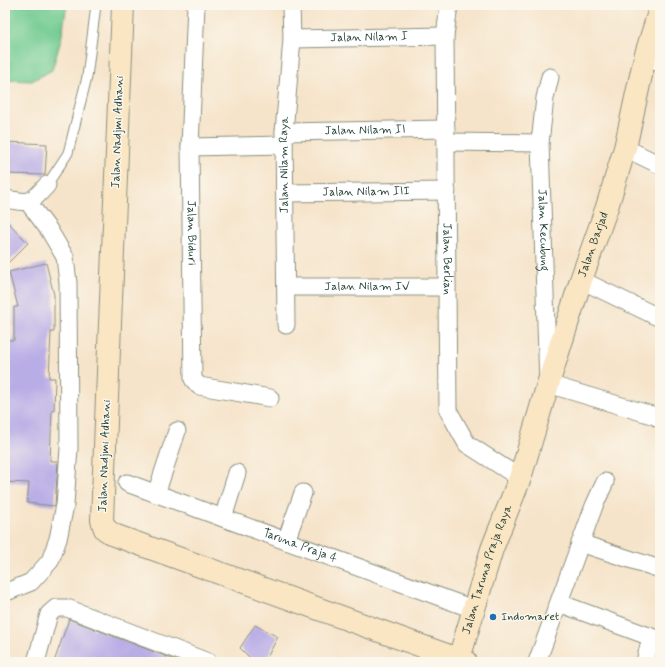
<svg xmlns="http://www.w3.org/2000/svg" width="665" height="667" font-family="Mynerve,sans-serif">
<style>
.green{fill:#73cc93;stroke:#498464}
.building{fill:#b9ade6}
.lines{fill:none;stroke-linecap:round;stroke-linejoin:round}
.lane-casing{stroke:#8a907f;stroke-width:11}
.street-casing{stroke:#8a907f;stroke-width:19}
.secondary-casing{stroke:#8a907f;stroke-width:24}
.lane{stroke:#fff;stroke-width:9}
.street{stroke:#fff;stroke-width:17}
.secondary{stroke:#fbe6c4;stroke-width:22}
.poi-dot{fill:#1f6fb2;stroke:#fbf7ec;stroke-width:1.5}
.labels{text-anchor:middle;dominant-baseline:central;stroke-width:3;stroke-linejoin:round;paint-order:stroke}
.street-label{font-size:12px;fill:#1f3d34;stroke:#fbf7ec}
.poi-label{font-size:12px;fill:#1f3d34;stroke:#fbf7ec;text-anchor:start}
</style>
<rect width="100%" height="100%" fill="#fbf7ec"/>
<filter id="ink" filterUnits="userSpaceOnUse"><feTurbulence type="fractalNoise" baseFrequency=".025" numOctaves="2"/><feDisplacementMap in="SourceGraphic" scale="8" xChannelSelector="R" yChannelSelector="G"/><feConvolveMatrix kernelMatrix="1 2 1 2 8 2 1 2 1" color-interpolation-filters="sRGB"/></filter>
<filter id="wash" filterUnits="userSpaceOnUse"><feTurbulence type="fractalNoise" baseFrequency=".012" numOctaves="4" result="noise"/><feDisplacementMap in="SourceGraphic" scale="16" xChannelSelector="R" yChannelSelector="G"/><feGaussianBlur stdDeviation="0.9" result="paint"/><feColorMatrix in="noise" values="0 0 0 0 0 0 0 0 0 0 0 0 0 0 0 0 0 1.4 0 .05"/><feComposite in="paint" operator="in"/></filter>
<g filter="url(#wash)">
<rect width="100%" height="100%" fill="#f6e4ca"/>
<!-- green -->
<polygon class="green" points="5,5 67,5 61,40 52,70 32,81 5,80"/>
<g id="blocks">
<!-- building -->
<g class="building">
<polygon points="5,142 47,144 45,175 5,174"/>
<polygon points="5,219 28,243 5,266"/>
<polygon points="46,263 54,295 54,332 51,332 49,378 55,378 54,410 52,410 50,461 58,461 55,506 27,503 29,483 5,482 7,407 5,407 6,340 14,340 14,307 18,307 9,272"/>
<polygon points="69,619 180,662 54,662"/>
<polygon points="255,625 278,637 265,661 253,661 240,648"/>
</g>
</g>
</g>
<g filter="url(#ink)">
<use href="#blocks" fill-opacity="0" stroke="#8a907f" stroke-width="1"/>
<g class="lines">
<defs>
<polyline id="lane" points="47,185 68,153 87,77 96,5"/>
<g id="street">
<path id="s1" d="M196,5L190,147L193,379L199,386L270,398"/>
<path id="s2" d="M449,5L445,36L448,410L467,444L520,478"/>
<path id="s3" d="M292,39L445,36"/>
<polyline points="645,57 660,63"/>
<path id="s4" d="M550,77L545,98L540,143L548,384L655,416L660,419"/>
<path id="s5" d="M284,132L446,129"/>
<polyline points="446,142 540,143"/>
<polyline points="190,147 284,145"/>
<polyline points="625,148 660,165"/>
<path id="s6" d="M285,193L447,191"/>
<path d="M5,199C30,203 29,205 47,185"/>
<polyline points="581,280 660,318"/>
<path id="s7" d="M286,287H447"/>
<path id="s8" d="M286,325L284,132L292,39L291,5"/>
<path id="s9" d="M127,483L473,609"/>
<polyline points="156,494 177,431"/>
<polyline points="223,518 237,473"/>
<polyline points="286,541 303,493"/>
<polyline points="580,543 660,569"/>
<polyline points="5,591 9,591 31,582 50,561 58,539 65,505 69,448 68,283 65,257 49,230 28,202"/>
<polyline points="559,603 651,637"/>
<polyline points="36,662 49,614 56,608 67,608 208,662"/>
<polyline points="537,662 594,506 605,482"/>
<polyline points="645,662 651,637 660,640"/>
</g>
<g id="secondary">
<polyline points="123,5 102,520 105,529 114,535 466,662"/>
<path id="s10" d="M458,662L492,549L520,478L548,384L581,280L607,207L625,148L645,57L660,9"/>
</g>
</defs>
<!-- lane casing -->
<use href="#lane" class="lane-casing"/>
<!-- street casing -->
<use href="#street" class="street-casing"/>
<!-- secondary casing -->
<use href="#secondary" class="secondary-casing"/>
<!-- lane -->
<use href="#lane" class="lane"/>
<!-- street -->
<use href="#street" class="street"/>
<!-- secondary -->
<use href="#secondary" class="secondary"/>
</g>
</g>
<!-- markers -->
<circle class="poi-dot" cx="493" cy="617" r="4"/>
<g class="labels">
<!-- street labels -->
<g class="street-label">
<text stroke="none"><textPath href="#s3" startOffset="77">Jalan Nilam I</textPath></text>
<text stroke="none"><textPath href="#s5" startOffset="81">Jalan Nilam II</textPath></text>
<text transform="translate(118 132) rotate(-88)">Jalan Nadjmi Adhani</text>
<text stroke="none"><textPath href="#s8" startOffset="160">Jalan Nilam Raya</textPath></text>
<text stroke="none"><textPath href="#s6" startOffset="81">Jalan Nilam III</textPath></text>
<text stroke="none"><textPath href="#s4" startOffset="154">Jalan Kecubung</textPath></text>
<text stroke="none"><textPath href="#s1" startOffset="228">Jalan Biduri</textPath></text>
<text stroke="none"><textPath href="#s10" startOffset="439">Jalan Barjad</textPath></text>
<text stroke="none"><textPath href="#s2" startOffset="254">Jalan Berlian</textPath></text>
<text stroke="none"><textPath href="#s7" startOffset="81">Jalan Nilam IV</textPath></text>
<text transform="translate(105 456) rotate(-88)">Jalan Nadjmi Adhani</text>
<text stroke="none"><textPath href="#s9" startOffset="184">Taruna Praja 4</textPath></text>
<text stroke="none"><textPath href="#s10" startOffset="97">Jalan Taruna Praja Raya</textPath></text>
</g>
<!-- poi labels -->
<g class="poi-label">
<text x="501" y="617">Indomaret</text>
</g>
</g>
<!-- margin -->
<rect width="665" height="667" fill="none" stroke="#fbf7ec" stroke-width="20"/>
</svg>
